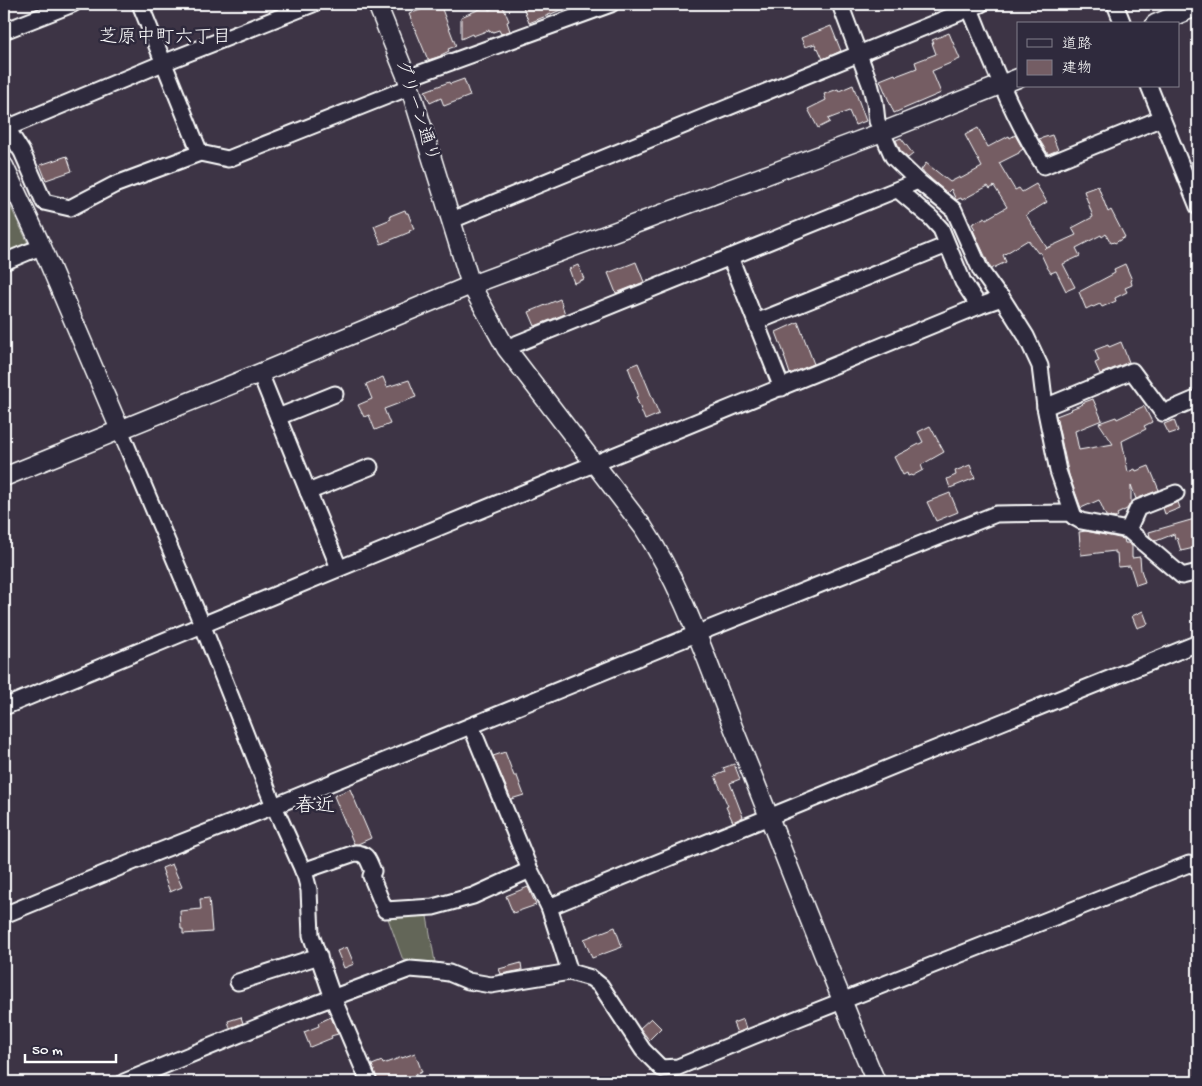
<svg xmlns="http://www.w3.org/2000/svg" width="1202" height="1086" font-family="'Gochi Hand','Klee One',sans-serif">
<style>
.green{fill:#636658;stroke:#b1b2ac}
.building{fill:#745d64;stroke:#fff}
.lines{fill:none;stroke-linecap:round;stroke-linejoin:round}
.minor-casing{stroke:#fff;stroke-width:19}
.tertiary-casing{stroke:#fff;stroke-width:21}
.minor{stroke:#2f2a3d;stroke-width:15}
.tertiary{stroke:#2f2a3d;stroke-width:18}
.labels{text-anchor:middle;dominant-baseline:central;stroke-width:5;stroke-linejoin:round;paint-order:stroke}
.street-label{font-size:18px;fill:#fff;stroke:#2f2a3d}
.neighbourhood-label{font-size:19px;fill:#fff;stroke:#2f2a3d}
.quarter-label{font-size:20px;fill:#fff;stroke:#2f2a3d}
</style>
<rect width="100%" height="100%" fill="#3d3445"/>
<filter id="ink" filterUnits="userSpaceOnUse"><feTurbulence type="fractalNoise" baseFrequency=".02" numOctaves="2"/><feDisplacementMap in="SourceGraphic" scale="10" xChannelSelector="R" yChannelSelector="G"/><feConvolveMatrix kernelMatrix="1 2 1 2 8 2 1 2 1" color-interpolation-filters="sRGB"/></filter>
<g filter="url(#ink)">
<!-- green -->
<g class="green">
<polygon points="4,193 29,245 4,255"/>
<polygon points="425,905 435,962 403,960 386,913"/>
</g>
<!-- building -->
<g class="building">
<polygon points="437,4 440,4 456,46 448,49 449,51 441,55 441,56 428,60 409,14"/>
<polygon points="502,4 509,21 507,22 510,31 501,34 499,30 493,32 493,31 489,32 489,30 473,36 472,34 461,39 461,17 487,6 489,10"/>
<polygon points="522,4 573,4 573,5 529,23"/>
<polygon points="831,26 841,51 823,59 818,48 817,49 815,44 805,47 801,38"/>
<polygon points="949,33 960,59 932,71 941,93 894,113 880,80 895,74 896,76 917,68 915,62 936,54 932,43 934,43 932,40"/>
<polygon points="464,79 470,96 444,106 441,98 430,103 425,91 449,82 450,84"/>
<polygon points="853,85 866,121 855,125 849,111 828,119 830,122 818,128 808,109 826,100 824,94 838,89 839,91"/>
<polygon points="978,128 988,147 1009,136 1010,138 1015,135 1023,149 1019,152 1019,153 999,163 1015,190 1019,188 1022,192 1036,184 1047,202 1026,215 1047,248 1045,249 1076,235 1072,228 1093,217 1084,191 1098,186 1108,212 1111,210 1125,237 1115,243 1114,242 1111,243 1106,234 1102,237 1101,235 1076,248 1080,256 1063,264 1075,287 1066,291 1056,271 1051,273 1047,267 1040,252 1038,253 1028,240 1003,255 1006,262 991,269 973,230 975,229 972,224 985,217 986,219 1007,207 994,186 990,189 988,186 962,200 961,198 956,200 951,189 947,193 921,170 926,163 950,182 960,177 960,179 982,167 965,135"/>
<polygon points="1052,135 1058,150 1048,154 1039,139"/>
<polygon points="901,138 913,154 908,158 901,152 896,140"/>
<polygon points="67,156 72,171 46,180 40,165"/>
<polygon points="405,210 406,213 408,213 414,229 409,231 410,232 381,244 374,226 391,219 390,216"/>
<polygon points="636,262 644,282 616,293 608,273"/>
<polygon points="1125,264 1132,280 1131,281 1132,285 1125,288 1127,292 1115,298 1116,301 1102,307 1100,304 1093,307 1092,306 1086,309 1079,292 1115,273 1114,269"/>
<polygon points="578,265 584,279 574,283 569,269"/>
<polygon points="560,299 565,314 535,326 529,312"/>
<polygon points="798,322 814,364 790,374 784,356 785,356 776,332"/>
<polygon points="1121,342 1129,362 1100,374 1095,363 1099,361 1095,350 1108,345 1109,347"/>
<polygon points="638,363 659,414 645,420 636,397 638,396 638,394 628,367"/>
<polygon points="383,377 387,387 409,380 416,397 384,409 390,424 375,430 369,415 364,417 358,405 372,399 366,384"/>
<polygon points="1093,399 1102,420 1075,431 1079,450 1113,444 1099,423 1116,417 1117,419 1144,406 1152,422 1144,426 1146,429 1122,441 1128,472 1135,469 1136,471 1149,466 1159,490 1136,499 1131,485 1131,502 1127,509 1117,514 1118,516 1115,518 1106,516 1099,500 1081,508 1069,475 1056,416 1072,410 1071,409 1083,404 1082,403"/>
<polygon points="1174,420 1178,431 1169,434 1164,424"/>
<polygon points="930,426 944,452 921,465 923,470 912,476 911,475 908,476 907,473 903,475 894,457 923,442 918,432"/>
<polygon points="970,465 975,478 950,488 947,479 956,475 955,471"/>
<polygon points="950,493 958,512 936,521 927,502"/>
<polygon points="1178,502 1180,508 1165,514 1163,508"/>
<polygon points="1198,518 1198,537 1192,539 1194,548 1181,551 1177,538 1175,539 1174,534 1156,541 1150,537 1149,532"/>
<polygon points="1086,531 1124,539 1125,543 1128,543 1132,546 1132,558 1140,557 1141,570 1145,582 1136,585 1130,566 1118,567 1117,553 1115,553 1115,551 1081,555 1079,532"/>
<polygon points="1143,611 1148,624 1137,628 1132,616"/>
<polygon points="505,752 514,776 517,776 524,795 511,799 493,756"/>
<polygon points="734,764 740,779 730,783 743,817 733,822 726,807 728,806 715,776 725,772 723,768"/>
<polygon points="350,789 371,838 358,844 354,844 334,796"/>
<polygon points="172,864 182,887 170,892 163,874 164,874 162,868"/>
<polygon points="528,887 536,905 513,913 506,896"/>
<polygon points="209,898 212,932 183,934 183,929 181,929 180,911 201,909 200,899"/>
<polygon points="615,927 622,947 592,958 584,939"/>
<polygon points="347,947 354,964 344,968 337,951"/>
<polygon points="521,963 522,970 501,974 499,969"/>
<polygon points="241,1017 243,1023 230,1028 228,1021"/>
<polygon points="331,1017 338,1034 331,1036 332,1038 310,1047 304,1032 319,1026 318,1023"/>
<polygon points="651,1018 661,1028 649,1040 640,1028"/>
<polygon points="743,1019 746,1029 737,1033 733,1023"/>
<polygon points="415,1053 422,1072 396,1082 378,1082 372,1065 382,1061 383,1064 402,1057 402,1058"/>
</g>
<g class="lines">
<defs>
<g id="minor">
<polyline points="140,4 200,153"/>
<polyline points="840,4 870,84 875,103 877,121 893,157 918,181 954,210 981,271 996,292 1002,298 1026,336 1040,366 1045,407 1058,471 1074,517"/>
<polyline points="1115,4 1123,24"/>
<path d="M970,9C992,62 1013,118 1044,166L1162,118"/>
<polyline points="4,31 73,4"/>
<polyline points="407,78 611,4"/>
<polyline points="1149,86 1198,207"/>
<polyline points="4,120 7,128 163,63 313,4"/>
<polyline points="7,128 22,152 44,202 70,208 114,185 200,153 228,159 410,87"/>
<polyline points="898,190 931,218 941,229 963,282 979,306"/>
<polyline points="452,220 981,4"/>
<polyline points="730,257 782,388"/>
<polyline points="4,262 28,252 42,247"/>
<polyline points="756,322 947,245"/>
<polyline points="506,348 918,181"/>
<polyline points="260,373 339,568"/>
<polyline points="1045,407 1132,371 1163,413 1198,398"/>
<polyline points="278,417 335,394"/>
<polyline points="120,430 202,624 274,806 305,875 309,890 311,935 333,998 369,1082"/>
<polyline points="308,492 370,467"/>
<polyline points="1128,530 1138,508 1176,493"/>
<path d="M4,707C328,571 655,441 979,306L1002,298"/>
<polyline points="471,726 530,870 549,907 570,972"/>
<path d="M303,871L355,853C368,853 368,861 373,871L371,876L385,910L433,907L473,896L530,870"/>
<polyline points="549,907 930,751 1198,643"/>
<polyline points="4,915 147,856 274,806 696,634 996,514 1069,513 1074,517 1081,521 1128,530 1182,576 1198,572"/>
<polyline points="238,982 319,956"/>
<polyline points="661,1068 678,1067 753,1036 1189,864 1198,867"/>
<polyline points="124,1082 294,1012 410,969 434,971 449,973 468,981 491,985 570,972 591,978 601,986 643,1050 661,1068"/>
</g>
<g id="tertiary">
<path d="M377,4L407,78L471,285L506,348L643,527C683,588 706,659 733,727C781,845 826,965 876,1082"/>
<polyline points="1155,24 1198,6"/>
<polyline points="4,166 42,247 120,430"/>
<polyline points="4,477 260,373 471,285 882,132 1018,78"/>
</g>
</defs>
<!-- minor casing -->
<use href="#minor" class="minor-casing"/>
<!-- tertiary casing -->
<use href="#tertiary" class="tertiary-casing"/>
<!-- minor -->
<use href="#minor" class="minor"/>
<!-- tertiary -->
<use href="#tertiary" class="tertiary"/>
</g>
</g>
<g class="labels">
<!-- street labels -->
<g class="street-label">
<text transform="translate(416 111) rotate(72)">グリーン通り</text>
</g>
<!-- neighbourhood labels -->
<g class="neighbourhood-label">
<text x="165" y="38">芝原中町六丁目</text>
</g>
<!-- quarter labels -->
<g class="quarter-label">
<text x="315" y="807">春近</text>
</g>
</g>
<!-- margin -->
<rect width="1202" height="1086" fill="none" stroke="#2f2a3d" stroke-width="20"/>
<rect x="10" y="10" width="1182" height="1066" fill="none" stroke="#fff" stroke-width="2" filter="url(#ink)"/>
<!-- legend -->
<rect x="1017" y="22" width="162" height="65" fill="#2f2a3d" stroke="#827f8b"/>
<rect x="1027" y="39" width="25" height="8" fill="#2f2a3d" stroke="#827f8b"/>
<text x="1062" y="48" font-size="15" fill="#ffffff">道路</text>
<rect x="1027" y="60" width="25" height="15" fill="#745d64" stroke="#827f8b"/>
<text x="1062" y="72" font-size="15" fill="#ffffff">建物</text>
<!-- scale -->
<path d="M25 1054v8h91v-8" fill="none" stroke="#ffffff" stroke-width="2.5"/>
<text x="32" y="1054" font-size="15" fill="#ffffff" stroke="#2f2a3d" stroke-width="4" paint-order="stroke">50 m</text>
</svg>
